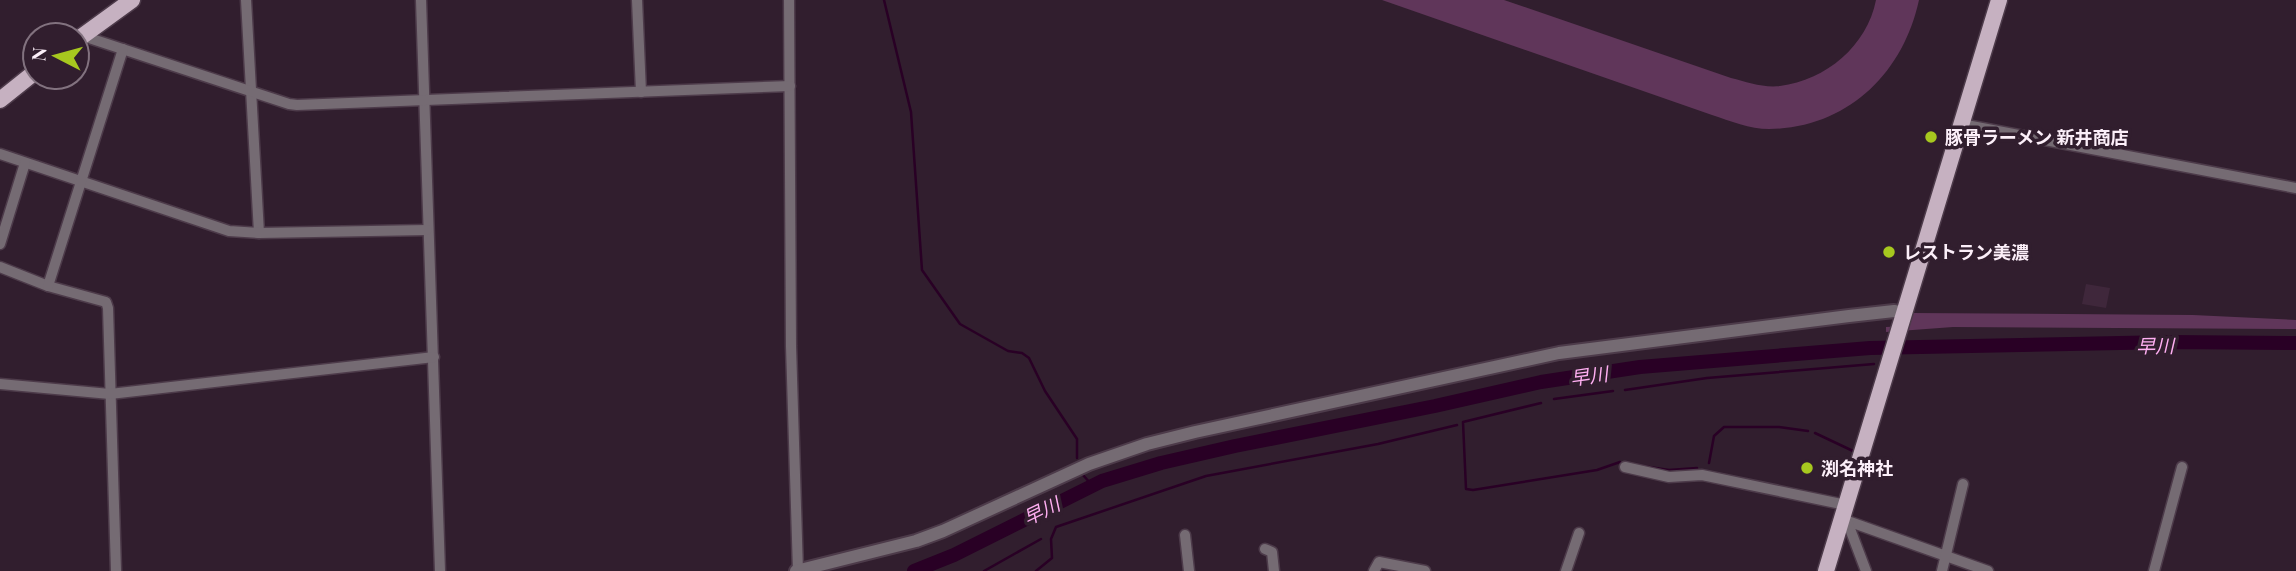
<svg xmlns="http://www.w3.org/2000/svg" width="2296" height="571" font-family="'Playfair Display','Noto Sans JP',serif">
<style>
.built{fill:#3f273b}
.green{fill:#60365a}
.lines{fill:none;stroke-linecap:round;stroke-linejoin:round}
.stream{stroke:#290025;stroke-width:2.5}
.river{stroke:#290025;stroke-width:14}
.minor-casing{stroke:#4d3b4a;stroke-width:13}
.tertiary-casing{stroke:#4d3b4a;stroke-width:16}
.primary-casing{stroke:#4d3b4a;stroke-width:19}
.minor{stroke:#756b73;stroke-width:10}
.tertiary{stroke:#756b73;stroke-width:12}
.primary{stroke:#c6b1c1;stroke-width:16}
.poi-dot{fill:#a7c81f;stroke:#311e2e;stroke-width:2.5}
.labels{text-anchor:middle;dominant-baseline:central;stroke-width:7;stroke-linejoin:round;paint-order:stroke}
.poi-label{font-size:18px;font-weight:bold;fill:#fceff9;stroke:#311e2e;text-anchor:start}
.water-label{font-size:19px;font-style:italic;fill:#ffaff2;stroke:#311e2e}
</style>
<rect width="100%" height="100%" fill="#311e2e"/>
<!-- built -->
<polygon class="built" points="2086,284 2110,288 2106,308 2082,304"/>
<!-- green -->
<g class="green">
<path d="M1382,0H1504L1731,78C1747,82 1763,88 1780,86C1826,80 1867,46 1876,0H1919C1903,74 1847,128 1769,129C1750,129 1730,121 1712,115Z"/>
<polygon points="1911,313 2193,315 2296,320 2296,329 1953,327 1886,332 1886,327 1907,326"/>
</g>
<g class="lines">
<!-- stream -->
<g class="stream">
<polyline points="884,0 911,112 922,270 960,324 1008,351 1022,353 1029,358 1045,391 1077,439 1077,458"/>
<polyline points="1625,390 1707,378 1874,364"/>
<polyline points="1554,399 1613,391"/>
<polyline points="1541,403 1463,422 1466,489 1473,490 1597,470 1620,462"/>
<polyline points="1815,433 1853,451"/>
<polyline points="1709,463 1714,436 1724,427 1779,427 1808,431"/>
<polyline points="1642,466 1669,470 1697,468"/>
<polyline points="1083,475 1091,484"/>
<polyline points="984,571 1041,539"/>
<polyline points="1036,571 1052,558 1051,539 1056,527 1206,476 1378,444 1457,425"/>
</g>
<!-- river -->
<polyline class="river" points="914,571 954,555 1102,481 1161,463 1235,446 1435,406 1541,382 1640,367 1870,348 2170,342 2296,343"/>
<defs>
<g id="minor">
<polyline points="246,0 259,233"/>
<polyline points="421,0 440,571"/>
<polyline points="637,0 641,92"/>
<polyline points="789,0 791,346 798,571"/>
<polyline points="83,36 289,104 297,105 790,86"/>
<polyline points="1961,124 2296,188"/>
<polyline points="0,154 229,231 259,233 427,230"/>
<polyline points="0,244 25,163"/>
<polyline points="0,267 48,286 106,302 108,308 116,571"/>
<polyline points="48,286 123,49"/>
<polyline points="0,384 110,394 434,357"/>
<polyline points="1625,467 1669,477 1702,475 1846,505"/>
<polyline points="1842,519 1988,571"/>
<polyline points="1847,521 1866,571"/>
<polyline points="1185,535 1189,571"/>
<polyline points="1265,549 1272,552 1274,571"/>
<polyline points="1374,571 1379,562 1425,571"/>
<polyline points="1566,571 1579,533"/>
<polyline points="1942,571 1963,484"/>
<polyline points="2154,571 2182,467"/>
</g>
<polyline id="tertiary" points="796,571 916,541 943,531 1089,464 1147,444 1195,432 1559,353 1849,316 1894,311 1904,313"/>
<g id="primary">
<polyline points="77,40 132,0"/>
<polyline points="0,100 35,72"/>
<polyline points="1826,571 1999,0"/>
</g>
</defs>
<!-- minor casing -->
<use href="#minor" class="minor-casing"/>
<!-- tertiary casing -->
<use href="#tertiary" class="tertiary-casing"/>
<!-- primary casing -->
<use href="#primary" class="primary-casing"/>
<!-- minor -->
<use href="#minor" class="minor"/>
<!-- tertiary -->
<use href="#tertiary" class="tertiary"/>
<!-- primary -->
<use href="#primary" class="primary"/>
</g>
<!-- markers -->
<g class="poi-dot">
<circle cx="1931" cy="137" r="7"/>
<circle cx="1889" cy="252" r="7"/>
<circle cx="1807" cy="468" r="7"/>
</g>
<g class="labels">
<!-- poi labels -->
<g class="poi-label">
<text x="1945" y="137">豚骨ラーメン 新井商店</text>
<text x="1903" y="252">レストラン美濃</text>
<text x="1821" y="468">渕名神社</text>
</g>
<!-- water labels -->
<g class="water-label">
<text transform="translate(2155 345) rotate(-1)">早川</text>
<text transform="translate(1589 375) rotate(-8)">早川</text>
<text transform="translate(1041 510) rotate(-26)">早川</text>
</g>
</g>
<!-- north arrow -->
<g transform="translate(56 56) rotate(276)"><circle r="33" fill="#311e2e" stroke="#82727f" stroke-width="2"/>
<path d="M0-5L12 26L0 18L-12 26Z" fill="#a7c81f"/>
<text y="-10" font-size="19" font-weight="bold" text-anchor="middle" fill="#fceff9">N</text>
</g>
</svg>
